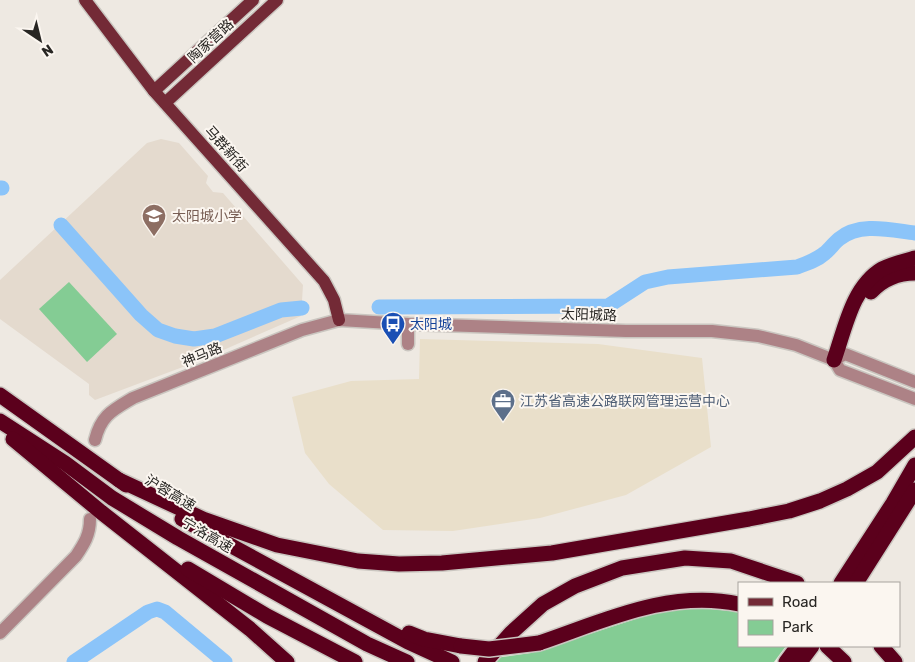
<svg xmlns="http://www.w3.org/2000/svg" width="915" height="662" font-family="Rubik,'Noto Sans SC',sans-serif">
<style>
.commercial{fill:#e9dfca}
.built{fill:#e4dace}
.green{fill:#84cc94}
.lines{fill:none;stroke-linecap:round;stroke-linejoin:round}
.river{stroke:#8bc4f9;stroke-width:15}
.minor-casing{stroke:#cac6c0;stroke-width:15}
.major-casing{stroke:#cac6c0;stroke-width:15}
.highway-casing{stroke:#cac6c0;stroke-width:18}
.minor{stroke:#ad8286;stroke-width:12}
.major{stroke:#732a36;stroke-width:12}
.highway{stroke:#5b001c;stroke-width:15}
.highway-bridge-casing{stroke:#cac6c0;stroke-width:18;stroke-linecap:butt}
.highway-bridge{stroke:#5b001c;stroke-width:15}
.labels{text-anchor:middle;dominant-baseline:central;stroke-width:4;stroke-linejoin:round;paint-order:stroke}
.street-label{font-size:14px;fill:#282623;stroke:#fbf6f0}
.education-label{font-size:14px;fill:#785e54;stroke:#fbf6f0;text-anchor:start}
.transit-label{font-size:14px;fill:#164399;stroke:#fbf6f0;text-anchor:start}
.service-label{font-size:14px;fill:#4e5e75;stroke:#fbf6f0;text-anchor:start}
</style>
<rect width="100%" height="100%" fill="#eee9e2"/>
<!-- commercial -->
<polygon class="commercial" points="420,339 598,344 702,358 711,447 626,495 540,518 453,531 383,530 329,484 305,453 292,397 351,381 419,379"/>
<!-- built -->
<polygon class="built" points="161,139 179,143 208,176 206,183 213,192 223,193 303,285 301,316 196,362 95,400 89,395 89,384 0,319 0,280 147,143"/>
<!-- green -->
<g class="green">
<polygon points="69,282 117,334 87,362 39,309"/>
<polygon points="692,607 739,612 739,646 786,646 774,662 493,662 495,658 531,653 651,614"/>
</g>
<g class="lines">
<!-- river -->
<g class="river">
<polyline points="0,188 2,188"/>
<polyline points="61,225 141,315 158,330 175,336 194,339 215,336 281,310 302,308"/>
<path d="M379,307L608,306L645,282L668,277L797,267C808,263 817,260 825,253C830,249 834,243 839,239C860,222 890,230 915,233"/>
<polyline points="74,662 148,612 157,609 165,612 225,662"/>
</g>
<defs>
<g id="minor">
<polyline points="408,324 408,344"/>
<polyline points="834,360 845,354 915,382"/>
<path d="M95,440C101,415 113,410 133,398L302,330L339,320L408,324L626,331H712L758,336L796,345L834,360L840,370L915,399"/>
<path d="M0,633L76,556C84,544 90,535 90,519"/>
</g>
<g id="major">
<polyline points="85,0 154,91 324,281 334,300 339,320"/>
<polyline points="154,91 253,0"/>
<polyline points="165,103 277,0"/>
</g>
<g id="highway">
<path d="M871,292C883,279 897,273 915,273"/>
<path d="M834,360C845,329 852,287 882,269C892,264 904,261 915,258"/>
<polyline points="0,395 126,485"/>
<polyline points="0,421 65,463 112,498 178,538 367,644 407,662"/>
<polyline points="13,439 101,512 250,629 287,662"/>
<polyline points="119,480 203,519 277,545 358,561 399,564 442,563 552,553 749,519 789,511 820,501 847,489 877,472 915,437"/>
<polyline points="182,519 408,642 452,662"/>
<polyline points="188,569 267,616 355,662"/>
<polyline points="841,583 893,503 915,465"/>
<polyline points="856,583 915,490"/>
<polyline points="409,633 424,639 461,646"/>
<path d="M539,643C604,621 669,589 739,604"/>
<polyline points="827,646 844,662"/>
<polyline points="881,646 895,662"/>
<polyline points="485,662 511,633 543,604 575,586 622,568 685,558 731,561 797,583"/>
<polyline points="786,662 798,646"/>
<polyline points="800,662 812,646"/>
</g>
</defs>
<!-- minor casing -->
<use href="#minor" class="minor-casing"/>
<!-- major casing -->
<use href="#major" class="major-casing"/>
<!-- highway casing -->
<use href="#highway" class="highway-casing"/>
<!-- minor -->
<use href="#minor" class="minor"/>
<!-- major -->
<use href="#major" class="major"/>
<!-- highway -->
<use href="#highway" class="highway"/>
<defs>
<polyline id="highway-bridge" points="461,646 489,649 539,643"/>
</defs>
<!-- highway-bridge casing -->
<use href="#highway-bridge" class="highway-bridge-casing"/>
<!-- highway-bridge -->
<use href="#highway-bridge" class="highway-bridge"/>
</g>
<!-- icons -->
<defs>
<symbol id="school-pin" viewBox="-11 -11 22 30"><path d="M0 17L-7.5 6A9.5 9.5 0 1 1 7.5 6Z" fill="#8d6e63" stroke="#fbf6f0"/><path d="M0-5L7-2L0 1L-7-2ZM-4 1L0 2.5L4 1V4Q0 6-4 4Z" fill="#fff"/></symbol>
<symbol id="bus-pin" viewBox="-11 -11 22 30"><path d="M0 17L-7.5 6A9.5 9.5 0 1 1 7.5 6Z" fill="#1a4fb4" stroke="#fbf6f0"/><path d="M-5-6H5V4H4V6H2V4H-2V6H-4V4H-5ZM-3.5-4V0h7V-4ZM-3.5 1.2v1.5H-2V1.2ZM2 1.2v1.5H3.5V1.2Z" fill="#fff"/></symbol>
<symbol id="office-pin" viewBox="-11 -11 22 30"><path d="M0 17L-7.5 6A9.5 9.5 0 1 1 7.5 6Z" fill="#5c6f8a" stroke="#fbf6f0"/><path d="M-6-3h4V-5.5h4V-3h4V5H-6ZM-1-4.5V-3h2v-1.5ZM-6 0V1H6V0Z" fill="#fff"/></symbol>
</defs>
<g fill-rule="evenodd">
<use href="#school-pin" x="140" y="202" width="28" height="38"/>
<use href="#bus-pin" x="379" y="310" width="28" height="38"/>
<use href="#office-pin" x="489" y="387" width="28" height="38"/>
</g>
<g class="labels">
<!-- street labels -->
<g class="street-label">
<text transform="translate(211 41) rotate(-43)">陶家营路</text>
<text transform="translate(226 149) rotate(48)">马群新街</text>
<text transform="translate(589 315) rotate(2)">太阳城路</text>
<text transform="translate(202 355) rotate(-23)">神马路</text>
<text transform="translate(170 493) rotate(31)">沪蓉高速</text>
<text transform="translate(207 535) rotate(30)">宁洛高速</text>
</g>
<!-- education labels -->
<g class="education-label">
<text x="172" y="216">太阳城小学</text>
</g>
<!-- transit labels -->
<g class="transit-label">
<text x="410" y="324">太阳城</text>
</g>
<!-- service labels -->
<g class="service-label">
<text x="520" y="401">江苏省高速公路联网管理运营中心</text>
</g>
</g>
<!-- legend -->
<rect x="738" y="582" width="162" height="65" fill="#fbf6f0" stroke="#a7a39e"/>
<rect x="748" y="598" width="25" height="8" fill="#732a36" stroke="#a7a39e"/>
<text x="782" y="607" font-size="15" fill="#282623">Road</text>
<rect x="748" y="620" width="25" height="15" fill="#84cc94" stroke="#a7a39e"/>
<text x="782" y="632" font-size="15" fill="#282623">Park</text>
<!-- north arrow -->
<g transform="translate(40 40) rotate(145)" stroke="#fbf6f0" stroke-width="4" paint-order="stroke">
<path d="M0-4L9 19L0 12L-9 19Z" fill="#282623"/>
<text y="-8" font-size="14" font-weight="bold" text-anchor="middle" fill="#282623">N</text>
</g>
</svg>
